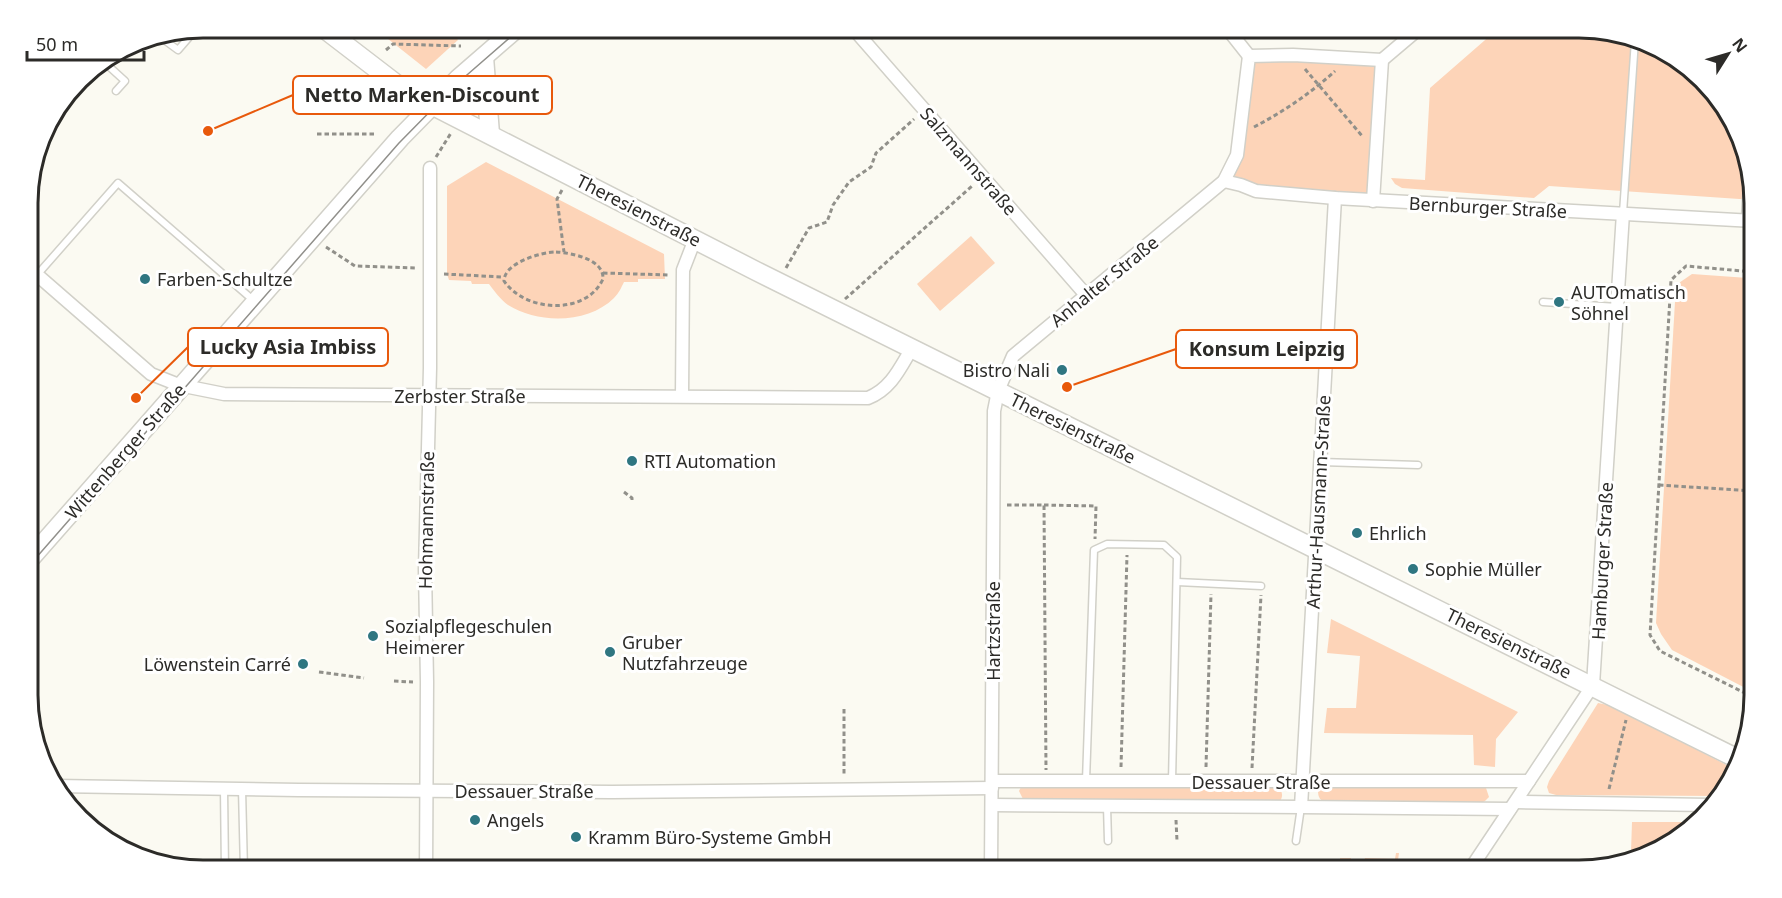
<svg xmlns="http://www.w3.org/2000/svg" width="1782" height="898" font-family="'Noto Sans',sans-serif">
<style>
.green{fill:#fdd4b8}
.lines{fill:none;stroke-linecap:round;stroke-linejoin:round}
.lane-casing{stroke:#d1d0c8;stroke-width:9}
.street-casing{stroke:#d1d0c8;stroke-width:15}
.secondary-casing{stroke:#d1d0c8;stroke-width:21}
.path{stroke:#91908a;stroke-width:3;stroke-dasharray:4.5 3;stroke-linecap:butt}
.lane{stroke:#fff;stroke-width:6}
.street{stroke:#fff;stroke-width:12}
.secondary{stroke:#fff;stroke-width:18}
.tram{stroke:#91908b;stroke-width:1.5}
.poi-dot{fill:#2f7681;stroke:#fff;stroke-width:2}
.labels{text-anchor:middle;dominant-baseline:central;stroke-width:6;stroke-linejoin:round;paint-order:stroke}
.street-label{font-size:18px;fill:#2c2b28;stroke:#fff}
.poi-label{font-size:18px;fill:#2c2b28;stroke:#fff;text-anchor:start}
.rim{fill:none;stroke:#2c2b28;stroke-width:3}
.leader{fill:none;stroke:#e8590c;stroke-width:2}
.callout-dot{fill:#e8590c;stroke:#fff;stroke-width:2}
.callout{fill:#fff;stroke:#e8590c;stroke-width:2}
.callout-label{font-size:20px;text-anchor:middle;font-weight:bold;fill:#2c2b28}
</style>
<rect width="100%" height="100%" fill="#fbfaf2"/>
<!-- green -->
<g class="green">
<polygon points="373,27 447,27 458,40 426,69"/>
<polygon points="1500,27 1580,27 1657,45 1719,96 1754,180 1754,200 1549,186 1534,198 1402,188 1395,184 1391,178 1425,180 1430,88"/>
<polygon points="1249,56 1382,60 1373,201 1224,181 1237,155"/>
<path d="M486,162L664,254L665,279H638V282H624C621,288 619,293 614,298C588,324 538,324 508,305C500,299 495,292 489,284H472L471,281L449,280L447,274V186Z"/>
<polygon points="971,236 995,263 940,311 917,284"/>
<polygon points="1692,274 1748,278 1754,296 1755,693 1672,650 1661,634 1656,623 1676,285"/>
<polygon points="1331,619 1518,712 1496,739 1495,767 1474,765 1473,735 1324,733 1327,708 1356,708 1360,656 1327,653"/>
<polygon points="1598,703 1613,706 1738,771 1737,773 1717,796 1556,795 1549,793 1547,787 1549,781"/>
<path d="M1028,785L1276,786C1282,790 1284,795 1280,801H1024L1019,791L1021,787Z"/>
<path d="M1480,785L1486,788L1489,797L1485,801L1479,804L1328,803C1320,801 1318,798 1318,790L1321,786Z"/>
<polygon points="1632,822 1694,822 1677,842 1626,859 1631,852"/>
<polygon points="1396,853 1399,853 1398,860 1359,871 1340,871 1340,858 1351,858 1351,861 1364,862 1365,858 1395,859"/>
</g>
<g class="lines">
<defs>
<g id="lane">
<polyline points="159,36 178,50 197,28"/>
<polyline points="103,61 125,81 116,91"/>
<polyline points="1623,213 1635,40"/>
<polyline points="1745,220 1748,165"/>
<polyline points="37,275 118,183 253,300"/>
<polyline points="1543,302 1617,307"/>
<polyline points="1321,462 1418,465"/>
<polyline points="1177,582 1261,586"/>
<polyline points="1086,781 1094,550 1107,544 1164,545 1177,557 1172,781"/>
<polyline points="224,789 225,871"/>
<polyline points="242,789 244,871"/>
<polyline points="1107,806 1108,841"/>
<polyline points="1296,841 1301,807"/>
</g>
<g id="street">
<polyline points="852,27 1086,295"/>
<polyline points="1226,27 1249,56"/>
<polyline points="1382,60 1421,27"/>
<polyline points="1224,181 1241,185 1256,191 1335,198 1754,221"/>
<polyline points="1373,201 1382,60"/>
<path d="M28,267L151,374L179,385L224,394L868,398C891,389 900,368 912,348"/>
<polyline points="682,396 683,270 695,239"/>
<polyline points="992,781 1529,781"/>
<polyline points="56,786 299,790 612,792 992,788"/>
<polyline points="1516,802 1709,805"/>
<polyline points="992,805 1301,807 1510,809"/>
<polyline points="1301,807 1335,198"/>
<polyline points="426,871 427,682 425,569 430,368 430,168"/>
<polyline points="991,871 994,411 998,391 1013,356 1224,181 1237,155 1249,56 1293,55 1382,60"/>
<polyline points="1469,871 1593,685 1623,213"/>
</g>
<g id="secondary">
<polyline points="322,27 408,93 756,271 1740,760"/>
<polyline points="484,57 490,134"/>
<polyline points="28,561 400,138 458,79 518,27"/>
</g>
</defs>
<!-- lane casing -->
<use href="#lane" class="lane-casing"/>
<!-- street casing -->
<use href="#street" class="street-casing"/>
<!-- secondary casing -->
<use href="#secondary" class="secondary-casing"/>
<!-- path -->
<g class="path">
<polyline points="386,50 393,44 461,46"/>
<polyline points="1305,69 1363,137"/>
<path d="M1254,127C1283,112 1311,93 1335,71"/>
<polyline points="317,134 376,134"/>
<polyline points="436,157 451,133"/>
<polyline points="562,190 557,199 564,252"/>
<polyline points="326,247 355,266 416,268"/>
<path d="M556,252C572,253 604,259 603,279C586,316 525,312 504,281C504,263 541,252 556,252Z"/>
<polyline points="786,268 809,228 827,222 833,205 849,182 871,167 876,153 914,119"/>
<polyline points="1754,272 1686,266 1671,280 1650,635 1660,651 1755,698"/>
<polyline points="603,273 669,275"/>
<polyline points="444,274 503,277"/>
<polyline points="845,299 972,186"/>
<polyline points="1659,485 1754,491"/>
<polyline points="624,492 632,498 632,503"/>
<polyline points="1007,505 1044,505 1046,770"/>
<polyline points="1044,505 1096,506 1095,539"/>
<polyline points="276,667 288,669"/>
<polyline points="319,672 364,678"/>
<polyline points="394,681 413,682"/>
<polyline points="844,709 844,776"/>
<polyline points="1121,767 1127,555"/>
<polyline points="1206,767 1211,594"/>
<polyline points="1252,768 1261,595"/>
<polyline points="1609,789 1626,720"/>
<polyline points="1176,820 1177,841"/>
</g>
<!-- lane -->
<use href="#lane" class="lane"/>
<!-- street -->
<use href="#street" class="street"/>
<!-- secondary -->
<use href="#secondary" class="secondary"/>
<!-- tram -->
<polyline class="tram" points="28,567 399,143 460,81 522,27"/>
</g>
<!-- markers -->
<g class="poi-dot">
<circle cx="145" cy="279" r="6"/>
<circle cx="1559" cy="302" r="6"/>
<circle cx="1062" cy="370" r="6"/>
<circle cx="632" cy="461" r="6"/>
<circle cx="1357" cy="533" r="6"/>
<circle cx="1413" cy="569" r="6"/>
<circle cx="373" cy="636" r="6"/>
<circle cx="610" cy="652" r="6"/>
<circle cx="303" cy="664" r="6"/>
<circle cx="475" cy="820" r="6"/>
<circle cx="576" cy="837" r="6"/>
</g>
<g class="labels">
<!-- street labels -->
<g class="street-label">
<text transform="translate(969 161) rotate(49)">Salzmannstraße</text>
<text transform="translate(1488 207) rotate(3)">Bernburger Straße</text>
<text transform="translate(639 210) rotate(27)">Theresienstraße</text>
<text transform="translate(1104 281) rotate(-39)">Anhalter Straße</text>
<text x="460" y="396">Zerbster Straße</text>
<text transform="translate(1073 428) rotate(26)">Theresienstraße</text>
<text transform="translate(125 451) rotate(-49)">Wittenberger Straße</text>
<text transform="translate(1318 502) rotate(-87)">Arthur-Hausmann-Straße</text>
<text transform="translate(426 520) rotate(-89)">Hohmannstraße</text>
<text transform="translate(1602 561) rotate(-87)">Hamburger Straße</text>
<text transform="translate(993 631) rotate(-90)">Hartzstraße</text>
<text transform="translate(1509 643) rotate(26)">Theresienstraße</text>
<text x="1261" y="782">Dessauer Straße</text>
<text x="524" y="791">Dessauer Straße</text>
</g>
<!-- poi labels -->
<g class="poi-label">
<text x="157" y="279">Farben-Schultze</text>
<text x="1571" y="292">AUTOmatisch<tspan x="1571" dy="21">Söhnel</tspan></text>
<text x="1050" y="370" text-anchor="end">Bistro Nali</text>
<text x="644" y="461">RTI Automation</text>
<text x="1369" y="533">Ehrlich</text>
<text x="1425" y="569">Sophie Müller</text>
<text x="385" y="626">Sozialpflegeschulen<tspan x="385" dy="21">Heimerer</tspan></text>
<text x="622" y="642">Gruber<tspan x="622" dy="21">Nutzfahrzeuge</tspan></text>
<text x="291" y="664" text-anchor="end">Löwenstein Carré</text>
<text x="487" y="820">Angels</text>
<text x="588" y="837">Kramm Büro-Systeme GmbH</text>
</g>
</g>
<!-- crop -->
<path d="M0 0H1782V898H0ZM203 38H1579A165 165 0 0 1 1744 203V695A165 165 0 0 1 1579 860H203A165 165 0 0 1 38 695V203A165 165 0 0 1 203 38Z" fill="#fff" fill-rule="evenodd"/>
<path class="rim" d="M203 38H1579A165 165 0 0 1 1744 203V695A165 165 0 0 1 1579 860H203A165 165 0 0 1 38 695V203A165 165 0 0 1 203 38Z"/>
<!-- callouts -->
<path class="leader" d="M208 131L293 95M136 398L188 347M1067 387L1176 349"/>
<g class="callout-dot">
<circle cx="208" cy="131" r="6"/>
<circle cx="136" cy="398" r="6"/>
<circle cx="1067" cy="387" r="6"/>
</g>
<g class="callout">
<rect x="293" y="76" width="259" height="38" rx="6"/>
<rect x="188" y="328" width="200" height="38" rx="6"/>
<rect x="1176" y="330" width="181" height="38" rx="6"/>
</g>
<g class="callout-label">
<text x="422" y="102">Netto Marken-Discount</text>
<text x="288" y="354">Lucky Asia Imbiss</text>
<text x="1267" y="356">Konsum Leipzig</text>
</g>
<!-- north arrow -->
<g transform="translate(1728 54) rotate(53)" stroke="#ffffff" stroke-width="4.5" paint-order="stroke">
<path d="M0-4.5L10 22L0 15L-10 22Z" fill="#2c2b28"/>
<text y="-9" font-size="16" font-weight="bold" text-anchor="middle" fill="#2c2b28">N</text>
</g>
<!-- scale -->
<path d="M27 51v9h117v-9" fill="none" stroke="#2c2b28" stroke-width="3"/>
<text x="36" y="51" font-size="18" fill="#2c2b28" stroke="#ffffff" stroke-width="4.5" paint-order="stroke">50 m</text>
</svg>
